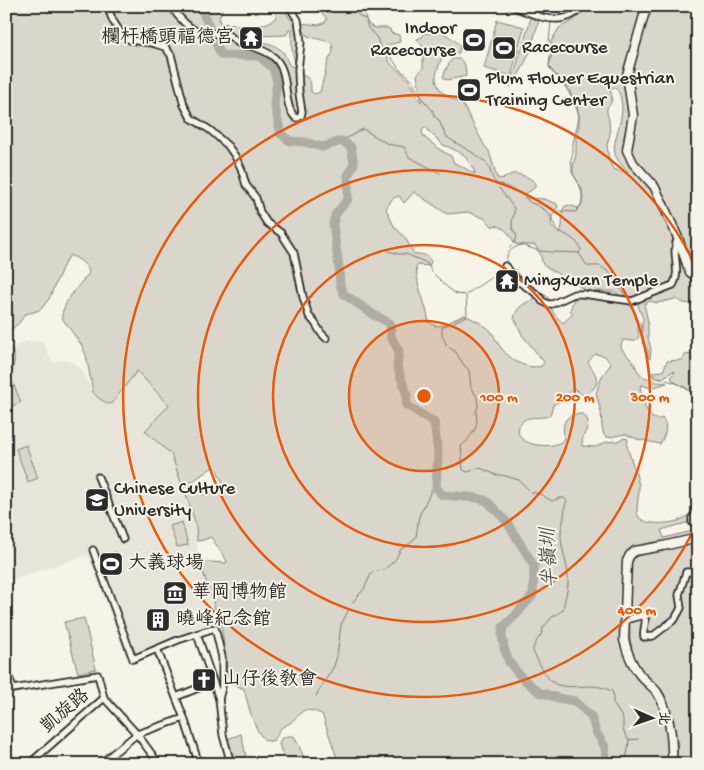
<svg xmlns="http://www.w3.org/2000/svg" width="704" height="770" font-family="'Gochi Hand','LXGW WenKai TC',sans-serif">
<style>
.built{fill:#e8e4da}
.green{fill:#dad6cc;stroke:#82807c;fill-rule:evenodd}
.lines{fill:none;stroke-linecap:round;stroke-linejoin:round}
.stream{stroke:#7a7874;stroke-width:1}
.river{stroke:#afaca4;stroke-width:9}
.street-casing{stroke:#2b2b2b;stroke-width:9}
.secondary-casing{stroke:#2b2b2b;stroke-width:11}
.street{stroke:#f7f3e8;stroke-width:5.5}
.secondary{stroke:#f7f3e8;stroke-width:8}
.ring{fill:none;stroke:#e8590c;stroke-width:2.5}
.labels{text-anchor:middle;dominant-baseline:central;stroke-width:4;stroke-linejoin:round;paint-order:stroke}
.poi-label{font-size:19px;fill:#2b2b2b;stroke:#f7f3e8;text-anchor:start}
.street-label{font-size:19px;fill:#2b2b2b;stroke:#f7f3e8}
.water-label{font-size:20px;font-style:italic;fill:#53524f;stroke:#f7f3e8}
.centre{fill:#e8590c;stroke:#f7f3e8;stroke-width:2.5}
.ring-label{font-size:15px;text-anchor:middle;font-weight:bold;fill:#e8590c;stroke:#f7f3e8;stroke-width:4;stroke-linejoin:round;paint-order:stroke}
</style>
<rect width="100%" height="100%" fill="#f7f3e8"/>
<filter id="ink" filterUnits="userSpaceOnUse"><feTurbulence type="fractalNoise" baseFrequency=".02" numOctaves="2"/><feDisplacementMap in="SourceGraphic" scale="10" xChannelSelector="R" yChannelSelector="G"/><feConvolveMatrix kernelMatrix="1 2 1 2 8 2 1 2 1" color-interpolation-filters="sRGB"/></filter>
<g filter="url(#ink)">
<!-- built -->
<polygon class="built" points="42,340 52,362 63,360 71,362 78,366 84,373 93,392 97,397 103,401 109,404 113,403 137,370 170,405 146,431 171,454 196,525 197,552 202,569 221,623 196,629 126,657 88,555 6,581 6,365 15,364 13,352 15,346 29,341 36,342"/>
<!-- green -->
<g class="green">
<path d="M6,6H224L219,18L220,23C225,24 230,23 235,24C239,25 242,28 246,28C253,28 284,21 275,11C273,9 271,8 268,6H282L290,19L297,22L300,73C310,81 311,76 311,92L315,94L320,92L328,61L333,52L332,43L330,42L307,36L303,29H300L299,23L319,25L325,22L327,19C323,12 314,9 307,6H366C366,7 364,14 365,14C365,21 370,28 377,28C382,28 385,27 390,29L391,33L399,35L400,42L387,45C384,67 398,66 409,81C414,87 415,95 421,102L422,101L417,75L423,68V47L417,39L422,37L425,33H433V30C443,31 452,38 460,45L459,53H450L448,54L444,46L440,49L444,57L441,59C440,64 437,70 436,75C435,91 450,99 462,103L484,145L489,151L497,178C506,180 506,176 512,174C518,173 538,179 535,187C533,190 528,192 525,194L527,198L544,199L557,204L558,207C551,217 546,226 560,233C564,225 561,215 564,207L568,205L578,208L581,206L583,196L579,184L573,174V166L576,155V137L579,125V114L576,108L573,100L563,83L549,67L552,53L551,42L559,28L574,20L589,6H647L626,75L629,109V121L624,136V151L650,185L674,234C672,250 676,267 672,282L633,298L622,297L615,292L599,291L596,294C587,293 578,286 572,279L564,281L558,274L543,265L540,253L535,245H526L515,244C510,234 505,227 494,225L493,227L484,218L468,212L447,214L414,192L404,203L400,197L398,196L392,199L386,209L394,226L406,239L414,254C422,254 427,254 431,262L429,266L418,265L416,267L418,283L426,309L429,322L436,326L443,325L464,315C473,319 484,324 491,331C494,335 496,341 499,345C509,359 524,370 542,366L544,362L522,335L517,323L514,318C518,302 532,301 545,295C552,300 550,303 552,310C554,315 560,320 563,323L573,314L570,310L574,299L581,296L628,302L635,312L637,320L639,337L634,341L623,340L621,345V348L634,363L637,370L642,376L657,382L667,383L651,388L642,385L640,387C642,395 646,415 653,418C657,420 659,419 662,418C669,426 665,435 660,444L637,439L625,434L610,437H607L604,435L602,427L601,412L596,393L602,376L611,364L605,356L595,354L588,362C593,371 601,379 594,388C591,392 588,394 584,396L573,388L565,398L553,405L550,415C540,421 524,412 519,427C513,445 548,449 559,443C562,442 563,440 564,437C562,421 565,414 583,414C595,425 581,432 582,446L596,447L606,442L618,441L623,438L628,439L627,446C630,457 638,477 639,487C639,495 637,503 637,511C637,526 663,524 673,522C686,520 694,512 698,500V516L690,522L661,530L664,538L688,532H694L698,529V534C684,539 669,543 655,546C642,548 641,544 628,552L621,639L624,654L654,692L664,711L670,752L669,764H339L322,714L314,711L304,710C300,714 295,719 290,723C287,725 283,726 280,729C277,733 277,740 271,741C256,744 247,699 244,689L231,683L228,676L221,623L214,605L200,563L209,562L226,563L227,561L211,537L204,540L197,541L196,525L185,491C200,493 211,498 227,492L216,468L213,467L183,488L171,454L145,431L169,405L137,371L112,403L109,404C103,401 97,398 93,392L86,355L81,344L62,318C61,304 80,284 89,273C88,264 78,259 70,255L63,266L49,299L41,309L34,312L25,314L19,323L6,334ZM290,28L292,29C292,38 291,46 293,54C294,59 295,61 294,66L292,67C286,63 287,55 281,50C277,47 271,43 266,43C257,42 255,46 246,42L254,36L286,35L287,34ZM613,87C618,89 620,94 621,99C626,119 611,140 615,154C617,161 624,167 628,173L613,169L609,160L607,145L610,134L609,120L607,113V108L611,103L612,96L610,90ZM426,127L430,133L435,137L443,145L449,147L464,155L474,170L475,174L459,165L454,163L451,156L442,151L425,138L422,133L423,128Z"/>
<polygon points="498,6 569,6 563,15 555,16 546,15 539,20 530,52 521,71 510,87 531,18"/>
<polygon points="650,6 698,6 698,274 691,269 678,232 644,169 633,155 631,150 629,75"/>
<polygon points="497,20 524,27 511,76 484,68"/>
<polygon points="452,59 460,59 465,65 466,76 447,80 443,77 447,67"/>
<path d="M678,251L680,252C685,265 683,275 698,281V305L684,303L675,299L657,303L650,301L644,304L648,322V338L651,349L650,359L648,358V350L644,344L642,332V326L643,318L639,309L638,305L639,303L642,300L674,287C681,278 678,262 678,251Z"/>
<path d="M6,341C8,346 10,347 12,351C17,359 13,368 10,376L21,402L6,409Z"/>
<polygon points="692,354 698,354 698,398 693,395 688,389 673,381 671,376 675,373 674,371 662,378 653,375 652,372 663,371 667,361 682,360 685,355"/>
<polygon points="26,445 38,478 28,482 16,449"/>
<polygon points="182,522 188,545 177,547 170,526"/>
<polygon points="698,539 698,764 676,764 678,743 667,707 642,673 633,654 630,638 629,573 632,562 635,557 643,552"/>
<polygon points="115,552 120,571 108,575 101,557"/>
<polygon points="84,618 96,669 78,673 64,622"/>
<polygon points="241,734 246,756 228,763 222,741"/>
<polygon points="287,736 294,736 304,757 313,764 291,764 281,751 279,743 281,739"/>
</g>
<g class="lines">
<!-- stream -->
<g class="stream">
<polyline points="346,6 364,19 365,18"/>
<polyline points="366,20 368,28 377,38 379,44 393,60 400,70 407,75 414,83 415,87 425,102 433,111 434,116 439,120 445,134 448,138 473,153 479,158 485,161 489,167 493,179 498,185 502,184 503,187 505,186 522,195 531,203 537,205 546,211 551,217 553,223"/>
<polyline points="551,22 549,42 551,48 549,65 551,71 560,79 561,83 569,89 573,101 577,107 579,117 573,143 573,152 571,161 572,167 572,172 582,189 582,203 576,212 559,211"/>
<polyline points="342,141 363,129 388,144 404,147 409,157 440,173"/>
<path d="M499,188L514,208C515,214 512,218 512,224C512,234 521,233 514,243"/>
<polyline points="509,248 511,245"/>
<polyline points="388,251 399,254 406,254 427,263 432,272 447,287 456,294 464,295"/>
<polyline points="579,253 587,266 600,266 609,272 626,297"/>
<path d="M507,264C504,253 512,248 521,245L540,251L552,252L579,253L581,250C578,239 565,235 556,229L554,223"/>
<polyline points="631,304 636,314"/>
<path d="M454,322L465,317L467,314L466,295L468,293C480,285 492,277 504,269"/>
<path d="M640,322L643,343L646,350L651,375L653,377C663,380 676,381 685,388C690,391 692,395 698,399"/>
<path d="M451,323L442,327V336L445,341L446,344L451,349L455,351L464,365L469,370L471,388L477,397L478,407L476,411L477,422L475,429L467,441L461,446L463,470L468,472L478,468L483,469L496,475H502L519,480L531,492L540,494L552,501L560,498H564L567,501C564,507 565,511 564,516C564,521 561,526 561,532C560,547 568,563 568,578C569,589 564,599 563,610L551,618L543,628C543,637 532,642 533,652C539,662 544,674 552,682C559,689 583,686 593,686C600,686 606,689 612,691L613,693V703L623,719V730L629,741L628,749L626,761L624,764"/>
<polyline points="352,603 364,589 372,572 384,570 395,560 401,549 410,544 416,537 419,516 432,489 436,487"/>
<polyline points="316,696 334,666 337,656 341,625 349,609"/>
<polyline points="629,740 638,739"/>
</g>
<!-- river -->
<polyline class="river" points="200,6 221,55 259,56 273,68 277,82 274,103 281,134 290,141 305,142 322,147 342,141 351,147 354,163 348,176 348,199 335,215 333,224 339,268 340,285 344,294 374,315 390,323 391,337 399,351 397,366 407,395 406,405 434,422 438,453 436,487 442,495 478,498 487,501 507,522 534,566 533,595 515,616 503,627 502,635 504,648 509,662 522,678 539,692 558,698 574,701 591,716 596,732 605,747 606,759 604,764"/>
<defs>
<g id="street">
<polyline points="107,6 113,21 122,35 130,40 152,43 165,47 171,55 184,105 191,118 210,130 228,146 235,156 241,168 246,185 256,198 260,212 267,223 281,233 294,253 303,297 309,316 315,323 321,333 326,338"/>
<path d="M171,6C177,16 191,32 203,33C210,35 219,32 226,34C232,36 236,43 242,45C245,46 246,46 250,46C257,48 265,51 271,55C293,70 280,104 296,118H298L301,116L302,112L299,93L298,70L301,42L298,20L289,6"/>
<path d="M514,6C531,14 555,26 574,14C577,12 580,9 583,6"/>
<path d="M505,266L519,282L534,292L540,297L542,301L548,304H552L574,294H583L632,301L673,285C682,271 670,252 678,238"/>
<polyline points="98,477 123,539"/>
<polyline points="698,512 692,518 692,522 698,522"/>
<polyline points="93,550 133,659 178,640 215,628 222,657 222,687 219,699 223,735 231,764"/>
<path d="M625,620L644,615C648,622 642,630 644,637L653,636L675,619L681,608L679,595L686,572H698"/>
<polyline points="197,634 219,699"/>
<polyline points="157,649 184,718 199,764"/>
<polyline points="6,667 13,689 98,675 104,698 137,734 159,764"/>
<polyline points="176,697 213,682"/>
<polyline points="29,764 104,698"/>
<polyline points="100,764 137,734 184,718"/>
</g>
<g id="secondary">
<polyline points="649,6 644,15 627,75 633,115 627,150 633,163 654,186 662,202 678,238 688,267 690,272 698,278"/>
<path d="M672,764C673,740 670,713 657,692C652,686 645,681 640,675C632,665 627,652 624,640L627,561L630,555L635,551L663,546L698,538"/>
</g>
</defs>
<!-- street casing -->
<use href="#street" class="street-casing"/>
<!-- secondary casing -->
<use href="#secondary" class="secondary-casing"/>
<!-- street -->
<use href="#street" class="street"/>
<!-- secondary -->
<use href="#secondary" class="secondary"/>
</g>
</g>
<!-- distance rings -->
<circle cx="424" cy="396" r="75" fill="#e8590c" fill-opacity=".12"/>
<g class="ring">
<circle cx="424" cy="396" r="75"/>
<circle cx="424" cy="396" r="151"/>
<circle cx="424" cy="396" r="226"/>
<path d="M697 523A301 301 0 1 1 697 269"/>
</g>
<!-- icons -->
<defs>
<symbol id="temple-square" viewBox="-11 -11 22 22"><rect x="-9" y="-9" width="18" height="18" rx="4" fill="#2b2b2b" stroke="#f7f3e8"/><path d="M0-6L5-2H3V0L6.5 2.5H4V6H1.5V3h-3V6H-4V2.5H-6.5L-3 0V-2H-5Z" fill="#fff"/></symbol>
<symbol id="stadium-square" viewBox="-11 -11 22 22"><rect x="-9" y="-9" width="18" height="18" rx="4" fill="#2b2b2b" stroke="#f7f3e8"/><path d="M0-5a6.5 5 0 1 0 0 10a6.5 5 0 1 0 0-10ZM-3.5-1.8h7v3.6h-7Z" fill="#fff"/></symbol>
<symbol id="university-square" viewBox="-11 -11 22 22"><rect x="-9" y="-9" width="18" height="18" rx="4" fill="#2b2b2b" stroke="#f7f3e8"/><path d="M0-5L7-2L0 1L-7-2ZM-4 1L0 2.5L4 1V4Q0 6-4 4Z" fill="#fff"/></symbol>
<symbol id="museum-square" viewBox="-11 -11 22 22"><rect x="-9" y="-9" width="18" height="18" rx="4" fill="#2b2b2b" stroke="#f7f3e8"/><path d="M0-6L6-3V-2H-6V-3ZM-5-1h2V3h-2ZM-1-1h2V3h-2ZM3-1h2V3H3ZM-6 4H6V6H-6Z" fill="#fff"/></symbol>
<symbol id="building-square" viewBox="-11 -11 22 22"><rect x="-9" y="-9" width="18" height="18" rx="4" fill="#2b2b2b" stroke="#f7f3e8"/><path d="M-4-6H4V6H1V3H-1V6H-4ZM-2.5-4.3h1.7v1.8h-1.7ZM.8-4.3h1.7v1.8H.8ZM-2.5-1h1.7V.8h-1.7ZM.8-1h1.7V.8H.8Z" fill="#fff"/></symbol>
<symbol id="church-square" viewBox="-11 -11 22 22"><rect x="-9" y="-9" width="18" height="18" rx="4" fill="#2b2b2b" stroke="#f7f3e8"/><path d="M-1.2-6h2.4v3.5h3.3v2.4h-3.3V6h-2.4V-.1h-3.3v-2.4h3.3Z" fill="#fff"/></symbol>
</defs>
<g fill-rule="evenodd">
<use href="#temple-square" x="237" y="24" width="28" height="28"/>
<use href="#stadium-square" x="460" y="26" width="28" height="28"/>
<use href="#stadium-square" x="490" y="34" width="28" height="28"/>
<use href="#stadium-square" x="455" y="76" width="28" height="28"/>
<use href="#temple-square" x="493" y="267" width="28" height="28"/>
<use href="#university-square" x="83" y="486" width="28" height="28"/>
<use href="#stadium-square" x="97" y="550" width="28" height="28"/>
<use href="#museum-square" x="161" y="579" width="28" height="28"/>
<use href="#building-square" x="144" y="606" width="28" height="28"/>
<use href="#church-square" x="190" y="666" width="28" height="28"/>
</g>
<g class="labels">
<!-- poi labels -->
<g class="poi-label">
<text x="456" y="29" text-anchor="end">Indoor<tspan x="456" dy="22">Racecourse</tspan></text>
<text x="234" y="38" text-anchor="end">欄杆橋頭福德宮</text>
<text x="522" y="48">Racecourse</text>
<text x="486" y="79">Plum Flower Equestrian<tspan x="486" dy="22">Training Center</tspan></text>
<text x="524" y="281">MingXuan Temple</text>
<text x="114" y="489">Chinese Culture<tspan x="114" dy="22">University</tspan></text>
<text x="128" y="564">大義球場</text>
<text x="192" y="593">華岡博物館</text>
<text x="176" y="620">曉峰紀念館</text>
<text x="222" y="680">山仔後教會</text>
</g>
<!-- street labels -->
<g class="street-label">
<text transform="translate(66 712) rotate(-41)">凱旋路</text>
</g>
<!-- water labels -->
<g class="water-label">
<text transform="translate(551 558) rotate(-92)">半嶺圳</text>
</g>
</g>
<circle cx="424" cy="396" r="8" class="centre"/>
<g class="ring-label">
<text x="499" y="401">100 m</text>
<text x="575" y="401">200 m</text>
<text x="650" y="401">300 m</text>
<text x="637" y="614">400 m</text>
</g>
<!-- margin -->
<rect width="704" height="770" fill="none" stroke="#f7f3e8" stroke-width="25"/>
<rect x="12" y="12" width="679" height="745" fill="none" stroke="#2b2b2b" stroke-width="2" filter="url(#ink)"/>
<!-- north arrow -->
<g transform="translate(652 718) rotate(92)" stroke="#f7f3e8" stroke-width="4" paint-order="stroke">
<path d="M0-4L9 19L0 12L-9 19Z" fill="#2b2b2b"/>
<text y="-8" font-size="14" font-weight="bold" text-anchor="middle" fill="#2b2b2b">北</text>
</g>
</svg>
